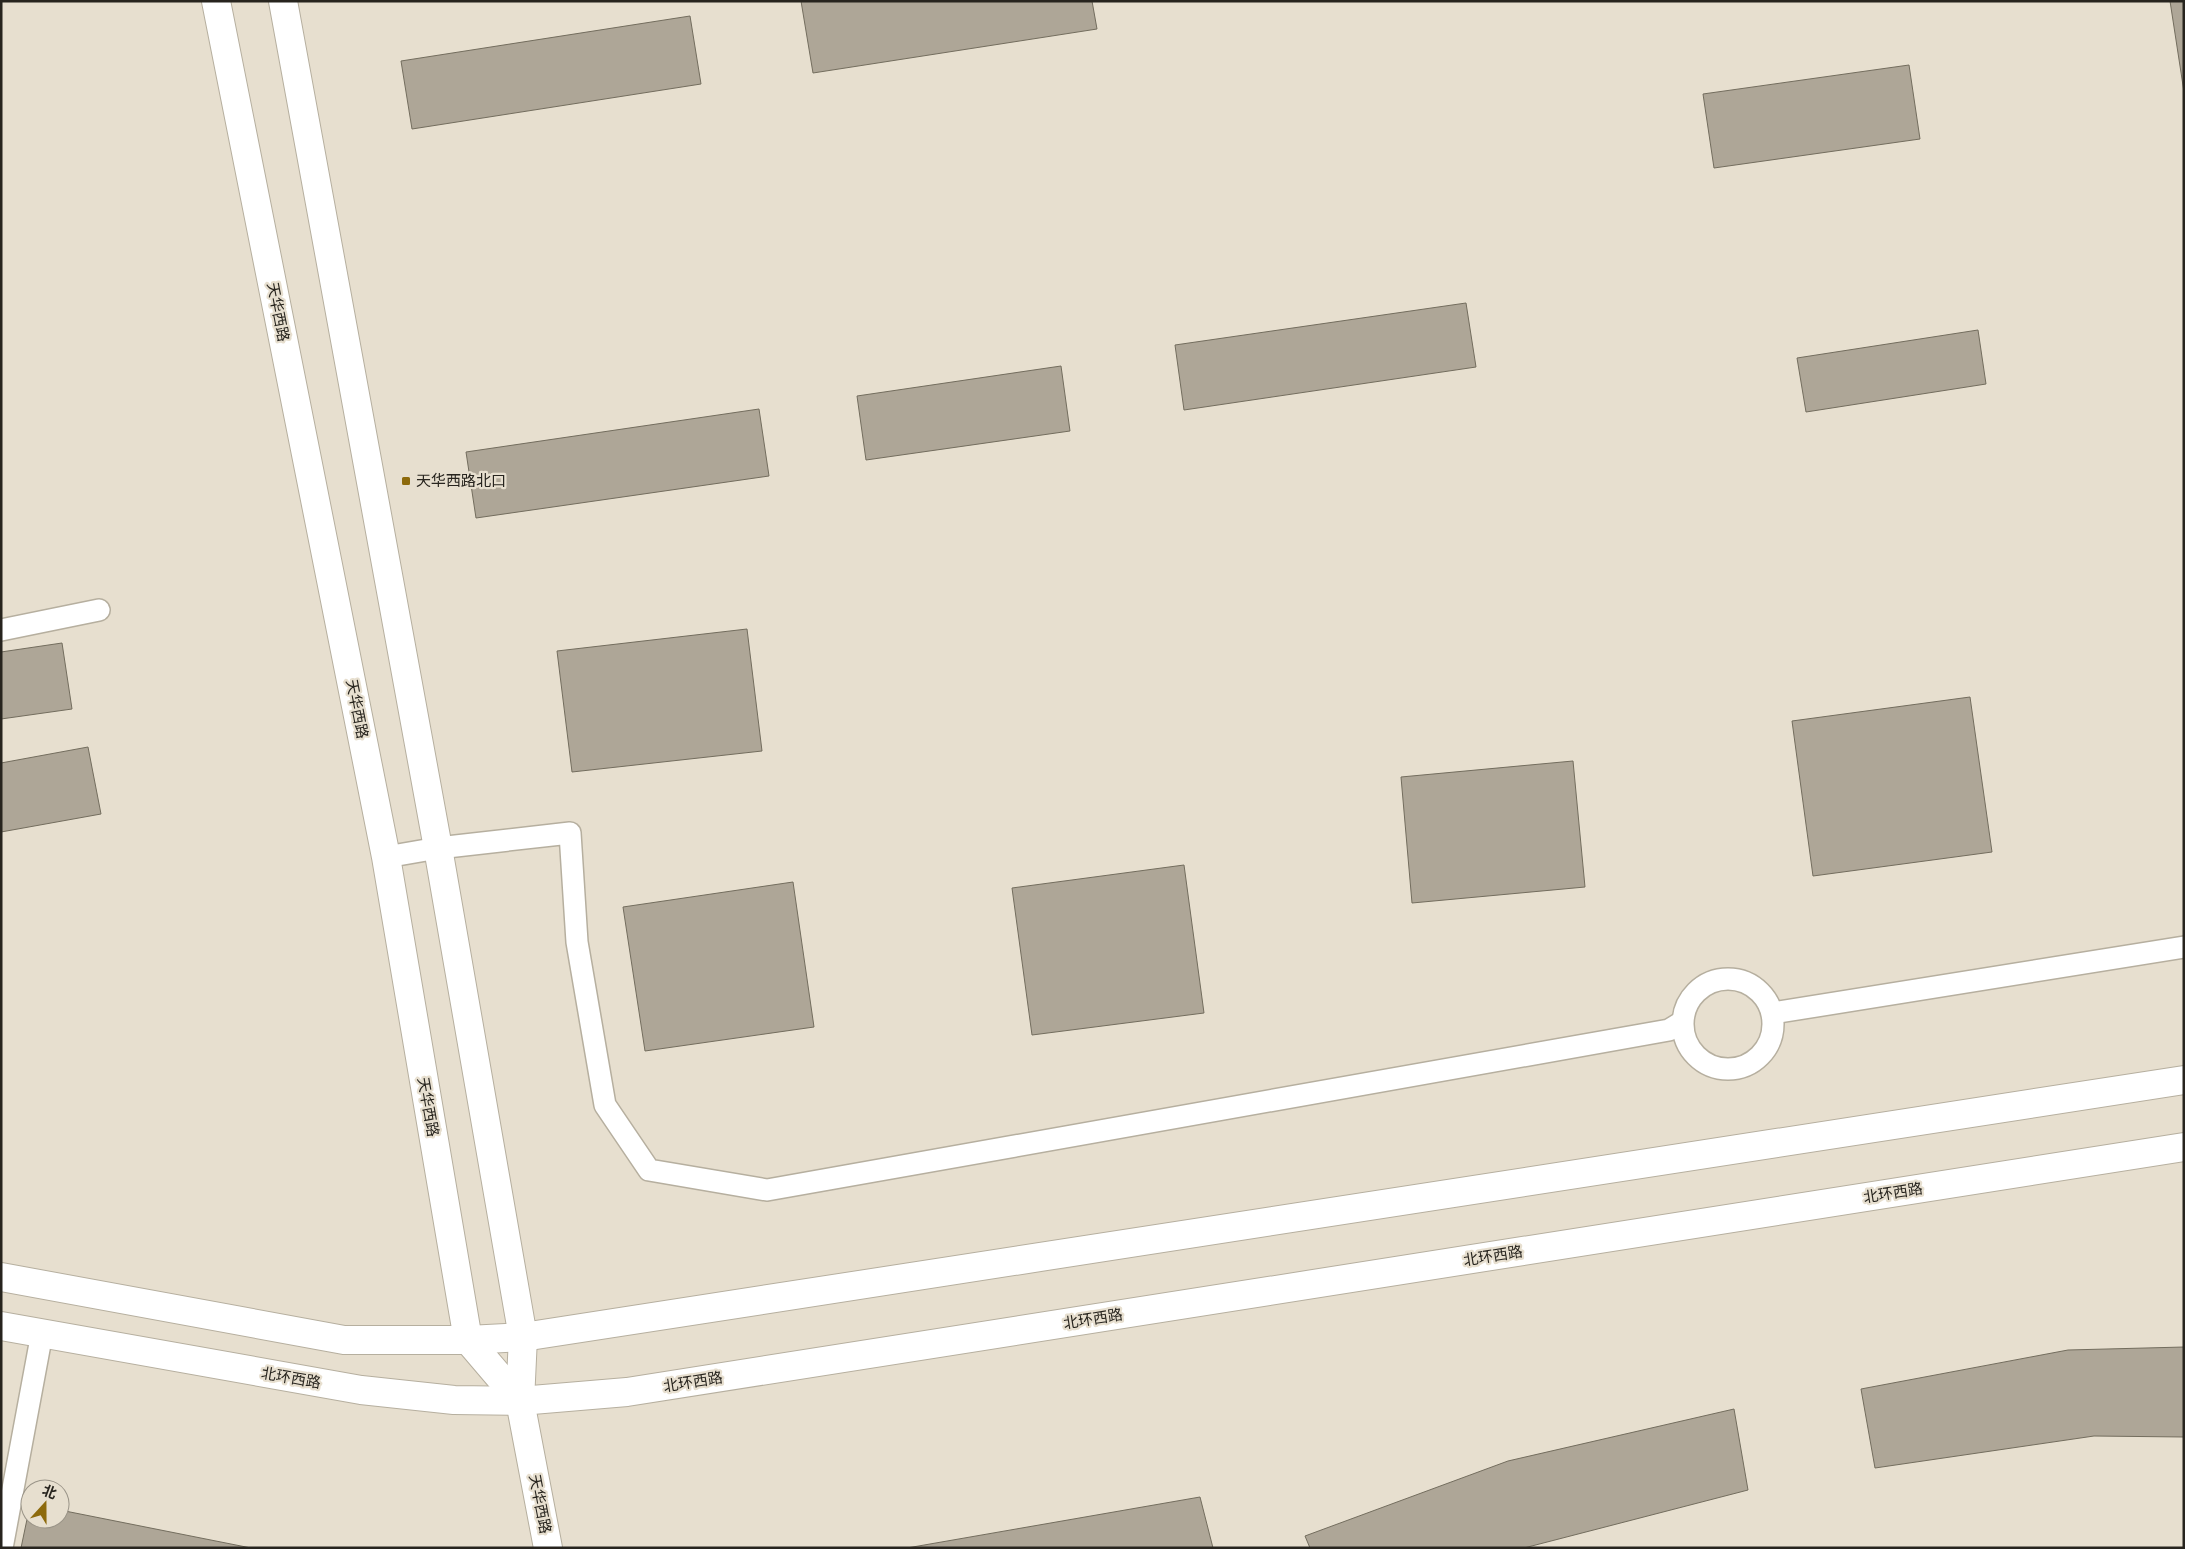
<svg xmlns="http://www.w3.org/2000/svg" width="2185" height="1549" font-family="'Nunito Sans','Noto Sans SC',sans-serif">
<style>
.building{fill:#aea697;stroke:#736d5e}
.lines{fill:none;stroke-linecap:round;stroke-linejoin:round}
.lane-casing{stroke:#b6af9f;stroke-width:24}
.secondary-casing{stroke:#b6af9f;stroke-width:30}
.lane{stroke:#fff;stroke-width:21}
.secondary{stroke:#fff;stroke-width:28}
.poi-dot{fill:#8d6a0c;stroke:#e7dfcf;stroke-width:2}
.labels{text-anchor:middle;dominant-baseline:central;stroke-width:4.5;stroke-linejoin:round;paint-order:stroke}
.street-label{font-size:15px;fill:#27241e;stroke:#e7dfcf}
.poi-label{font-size:15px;fill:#27241e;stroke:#e7dfcf;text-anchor:start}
</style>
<rect width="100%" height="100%" fill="#e7dfcf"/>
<!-- building -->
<g class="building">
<polygon points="801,1 1092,1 1097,29 813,73"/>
<polygon points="2170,1 2184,1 2184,92"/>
<polygon points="690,16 701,84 412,129 401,61"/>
<polygon points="1909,65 1920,139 1714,168 1703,94"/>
<polygon points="1466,303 1476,367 1184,410 1175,345"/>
<polygon points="1978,330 1986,384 1806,412 1797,358"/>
<polygon points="1061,366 1070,431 866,460 857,396"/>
<polygon points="759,409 769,476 476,518 466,452"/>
<polygon points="747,629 762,751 572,772 557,651"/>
<polygon points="62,643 72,709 1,719 1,652"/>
<polygon points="1970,697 1992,852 1813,876 1792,721"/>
<polygon points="88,747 101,814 1,832 1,763"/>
<polygon points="1573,761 1585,887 1412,903 1401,777"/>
<polygon points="1184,865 1204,1013 1032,1035 1012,888"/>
<polygon points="793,882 814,1027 645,1051 623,907"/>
<polygon points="2184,1347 2184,1437 2094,1436 1875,1468 1861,1389 2068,1350"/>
<polygon points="1734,1409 1748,1490 1524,1548 1310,1548 1305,1536 1508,1461"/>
<polygon points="1200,1497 1213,1548 907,1548"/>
<polygon points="30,1505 30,1519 60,1519 60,1510 251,1548 21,1548"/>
</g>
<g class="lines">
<defs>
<g id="lane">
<polyline points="1,630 99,610"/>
<polyline points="386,857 438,848 570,833 577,942 605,1105 649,1170 767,1190 1669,1030 1682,1022"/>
<circle cx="1728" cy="1024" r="45"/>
<polyline points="1773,1013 2184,947"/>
<polyline points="2,1548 42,1333"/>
</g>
<g id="secondary">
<polyline points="216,1 386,857 468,1340 520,1401"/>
<polyline points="283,1 438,848 523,1337 520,1401 548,1548"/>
<polyline points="1,1277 344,1340 468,1340 523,1337 2184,1080"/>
<polyline points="1,1326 361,1390 454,1400 520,1401 627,1392 2184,1147"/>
</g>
</defs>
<!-- lane casing -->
<use href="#lane" class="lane-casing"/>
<!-- secondary casing -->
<use href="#secondary" class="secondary-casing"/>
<!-- lane -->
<use href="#lane" class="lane"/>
<!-- secondary -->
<use href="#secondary" class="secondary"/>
</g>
<!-- markers -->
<rect class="poi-dot" x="401" y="476" width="10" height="10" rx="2.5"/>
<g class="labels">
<!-- street labels -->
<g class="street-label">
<text transform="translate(278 312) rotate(79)">天华西路</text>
<text transform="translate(357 709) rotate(79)">天华西路</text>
<text transform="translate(428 1107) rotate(80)">天华西路</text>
<text transform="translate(1893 1193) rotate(-9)">北环西路</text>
<text transform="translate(1493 1256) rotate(-9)">北环西路</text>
<text transform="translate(1093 1319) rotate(-9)">北环西路</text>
<text transform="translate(291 1378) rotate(10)">北环西路</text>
<text transform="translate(693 1382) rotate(-9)">北环西路</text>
<text transform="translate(540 1504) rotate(79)">天华西路</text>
</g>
<!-- poi labels -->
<g class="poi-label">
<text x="416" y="481">天华西路北口</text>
</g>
</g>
<!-- border -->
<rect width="2185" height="1549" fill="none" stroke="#27241e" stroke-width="5"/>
<!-- north arrow -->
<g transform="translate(45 1504) rotate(21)"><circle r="24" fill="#e7dfcf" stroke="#9a9488"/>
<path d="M0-4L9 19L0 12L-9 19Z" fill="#8d6a0c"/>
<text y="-8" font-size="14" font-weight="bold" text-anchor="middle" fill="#27241e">北</text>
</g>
</svg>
